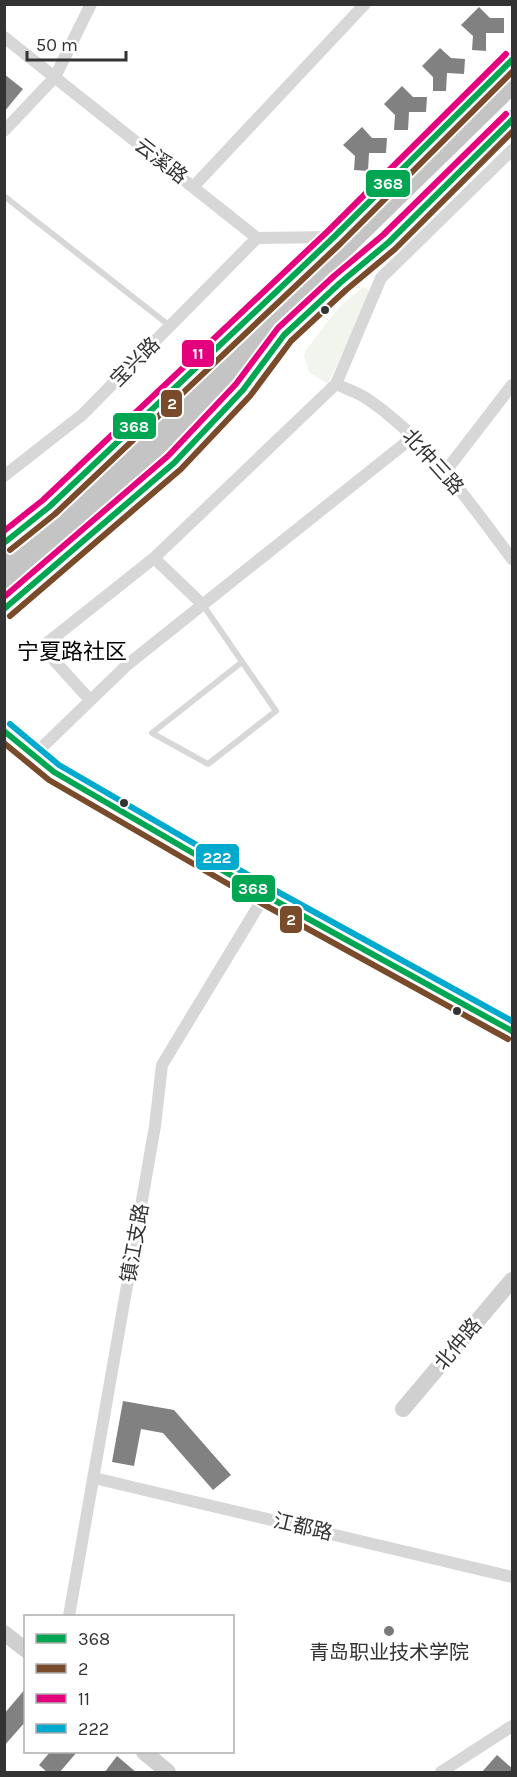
<svg xmlns="http://www.w3.org/2000/svg" width="517" height="1777" font-family="Karla,'Noto Sans SC',sans-serif">
<style>
.green{fill:#f1f5ed}
.building{fill:#818181}
.lines{fill:none;stroke-linecap:round;stroke-linejoin:round}
.lane{stroke:#d7d7d7;stroke-width:6}
.street{stroke:#d7d7d7;stroke-width:12}
.secondary{stroke:#d0d0d0;stroke-width:16}
.primary{stroke:#cacaca;stroke-width:18}
.highway{stroke:#c4c4c4;stroke-width:21}
.bus-1-casing{stroke:#fff;stroke-width:10}
.bus-2-casing{stroke:#fff;stroke-width:10}
.bus-3-casing{stroke:#fff;stroke-width:10}
.bus-4-casing{stroke:#fff;stroke-width:10}
.bus-1{stroke:#00a651;stroke-width:6}
.bus-2{stroke:#7a4b2a;stroke-width:6}
.bus-3{stroke:#e5007d;stroke-width:6}
.bus-4{stroke:#00a9ce;stroke-width:6}
.bus-dot{fill:#333;stroke:#fff;stroke-width:2}
.poi-dot{fill:#7a7a7a;stroke:#fff;stroke-width:2}
.labels{text-anchor:middle;dominant-baseline:central;stroke-width:6;stroke-linejoin:round;paint-order:stroke}
.street-label{font-size:20px;fill:#333;stroke:#fff}
.poi-label{font-size:20px;fill:#333;stroke:#fff}
.quarter-label{font-size:22px;fill:#000;stroke:#fff}
.line-badge{stroke:#fff;stroke-width:2}
.badge-label{font-size:16px;text-anchor:middle;font-weight:bold;fill:#fff}
</style>
<rect width="100%" height="100%" fill="#fff"/>
<!-- green -->
<polygon class="green" points="363,287 367,288 369,295 328,384 309,372 304,355 306,350 340,306"/>
<!-- building -->
<g class="building">
<polygon points="479,7 490,18 504,18 504,33 486,33 486,51 472,50 473,36 461,25"/>
<polygon points="440,48 451,58 465,59 464,74 447,73 446,91 433,91 433,77 422,66"/>
<polygon points="4,74 23,89 4,112"/>
<polygon points="402,86 413,97 427,97 426,112 409,112 408,130 394,130 395,115 384,104"/>
<polygon points="362,127 372,138 387,138 386,153 369,153 368,171 354,170 355,156 343,145"/>
<polygon points="123,1401 174,1410 231,1475 213,1490 163,1433 141,1429 134,1466 112,1462"/>
<polygon points="26,1688 26,1721 4,1746 4,1714"/>
<polygon points="50,1752 77,1752 59,1773 48,1773 39,1765"/>
<polygon points="497,1755 513,1769 513,1773 481,1773"/>
<polygon points="117,1756 137,1773 104,1773"/>
</g>
<g class="lines">
<!-- lane -->
<g class="lane">
<polyline points="4,196 170,326"/>
<polyline points="203,605 276,711 208,764 152,733 242,662"/>
</g>
<!-- street -->
<g class="street">
<polyline points="4,37 257,238 334,237"/>
<polyline points="4,131 55,77 91,4"/>
<polyline points="194,186 365,4"/>
<path d="M336,384C346,389 357,392 366,398C427,439 469,502 512,559"/>
<polyline points="445,472 512,385"/>
<polyline points="4,476 82,415 257,238"/>
<polyline points="154,558 203,605"/>
<polyline points="90,700 42,647 154,558 336,384 381,278 512,150"/>
<polyline points="34,755 127,665 413,437"/>
<polyline points="94,1478 512,1577"/>
<polyline points="69,1616 155,1126 162,1065 265,895"/>
<polyline points="441,1772 512,1726"/>
</g>
<!-- secondary -->
<g class="secondary">
<polyline points="4,731 54,772 265,895 512,1031"/>
<polyline points="403,1409 512,1280"/>
<polyline points="4,1633 26,1650"/>
<polyline points="144,1752 168,1772"/>
</g>
<!-- primary -->
<g class="primary">
<polyline points="4,543 49,507 334,237 512,60"/>
<path d="M4,609C91,534 193,458 262,365"/>
</g>
<!-- highway -->
<g class="highway">
<polyline points="4,557 94,489 150,437 512,83"/>
<path d="M4,578C125,490 231,385 340,283L366,263L512,120"/>
</g>
<defs>
<g id="bus-1">
<polyline points="4,543 49,507 334,237 512,60"/>
<polyline points="4,609 174,463 243,390 284,335 340,283 389,242 512,120"/>
<polyline points="4,731 54,772 265,895 512,1031"/>
</g>
<g id="bus-2">
<polyline points="10,550 55,514 340,244 512,72"/>
<polyline points="10,616 181,469 250,396 291,341 346,290 395,249 512,132"/>
<polyline points="4,743 49,780 261,903 508,1039"/>
</g>
<g id="bus-3">
<polyline points="4,531 43,500 328,231 506,54"/>
<polyline points="4,597 168,456 236,384 278,328 334,276 383,235 506,114"/>
</g>
<polyline id="bus-4" points="10,724 59,765 269,887 512,1021"/>
</defs>
<!-- bus-1 casing -->
<use href="#bus-1" class="bus-1-casing"/>
<!-- bus-2 casing -->
<use href="#bus-2" class="bus-2-casing"/>
<!-- bus-3 casing -->
<use href="#bus-3" class="bus-3-casing"/>
<!-- bus-4 casing -->
<use href="#bus-4" class="bus-4-casing"/>
<!-- bus-1 -->
<use href="#bus-1" class="bus-1"/>
<!-- bus-2 -->
<use href="#bus-2" class="bus-2"/>
<!-- bus-3 -->
<use href="#bus-3" class="bus-3"/>
<!-- bus-4 -->
<use href="#bus-4" class="bus-4"/>
</g>
<!-- markers -->
<g class="bus-dot">
<circle cx="325" cy="310" r="5"/>
<circle cx="124" cy="803" r="5"/>
<circle cx="457" cy="1011" r="5"/>
</g>
<circle class="poi-dot" cx="389" cy="1631" r="6"/>
<g class="labels">
<!-- street labels -->
<g class="street-label">
<text transform="translate(161 161) rotate(38)">云溪路</text>
<text transform="translate(135 362) rotate(-45)">宝兴路</text>
<text transform="translate(433 462) rotate(48)">北仲三路</text>
<text transform="translate(135 1243) rotate(-80)">镇江支路</text>
<text transform="translate(458 1344) rotate(-50)">北仲路</text>
<text transform="translate(303 1527) rotate(13)">江都路</text>
</g>
<!-- poi labels -->
<g class="poi-label">
<text x="389" y="1652">青岛职业技术学院</text>
</g>
<!-- quarter labels -->
<g class="quarter-label">
<text x="72" y="652">宁夏路社区</text>
</g>
</g>
<g class="line-badge">
<rect x="365" y="169" width="46" height="29" rx="6" fill="#00a651"/>
<rect x="181" y="339" width="34" height="29" rx="6" fill="#e5007d"/>
<rect x="160" y="389" width="23" height="29" rx="6" fill="#7a4b2a"/>
<rect x="112" y="412" width="45" height="28" rx="6" fill="#00a651"/>
<rect x="195" y="843" width="45" height="28" rx="6" fill="#00a9ce"/>
<rect x="231" y="874" width="45" height="29" rx="6" fill="#00a651"/>
<rect x="279" y="905" width="24" height="29" rx="6" fill="#7a4b2a"/>
</g>
<g class="badge-label">
<text x="388" y="189">368</text>
<text x="198" y="359">11</text>
<text x="172" y="409">2</text>
<text x="134" y="432">368</text>
<text x="217" y="863">222</text>
<text x="253" y="894">368</text>
<text x="291" y="925">2</text>
</g>
<!-- border -->
<rect width="517" height="1777" fill="none" stroke="#333333" stroke-width="12"/>
<!-- legend -->
<rect x="24" y="1615" width="210" height="138" fill="#ffffff" stroke="#adadad" stroke-width="1.5"/>
<rect x="36" y="1634" width="30" height="9" fill="#00a651" stroke="#adadad" stroke-width="1.5"/>
<text x="78" y="1645" font-size="18" fill="#333333">368</text>
<rect x="36" y="1664" width="30" height="9" fill="#7a4b2a" stroke="#adadad" stroke-width="1.5"/>
<text x="78" y="1675" font-size="18" fill="#333333">2</text>
<rect x="36" y="1694" width="30" height="9" fill="#e5007d" stroke="#adadad" stroke-width="1.5"/>
<text x="78" y="1705" font-size="18" fill="#333333">11</text>
<rect x="36" y="1724" width="30" height="9" fill="#00a9ce" stroke="#adadad" stroke-width="1.5"/>
<text x="78" y="1735" font-size="18" fill="#333333">222</text>
<!-- scale -->
<path d="M27 51v9h99v-9" fill="none" stroke="#333333" stroke-width="3"/>
<text x="36" y="51" font-size="18" fill="#333333" stroke="#ffffff" stroke-width="4.5" paint-order="stroke">50 m</text>
</svg>
